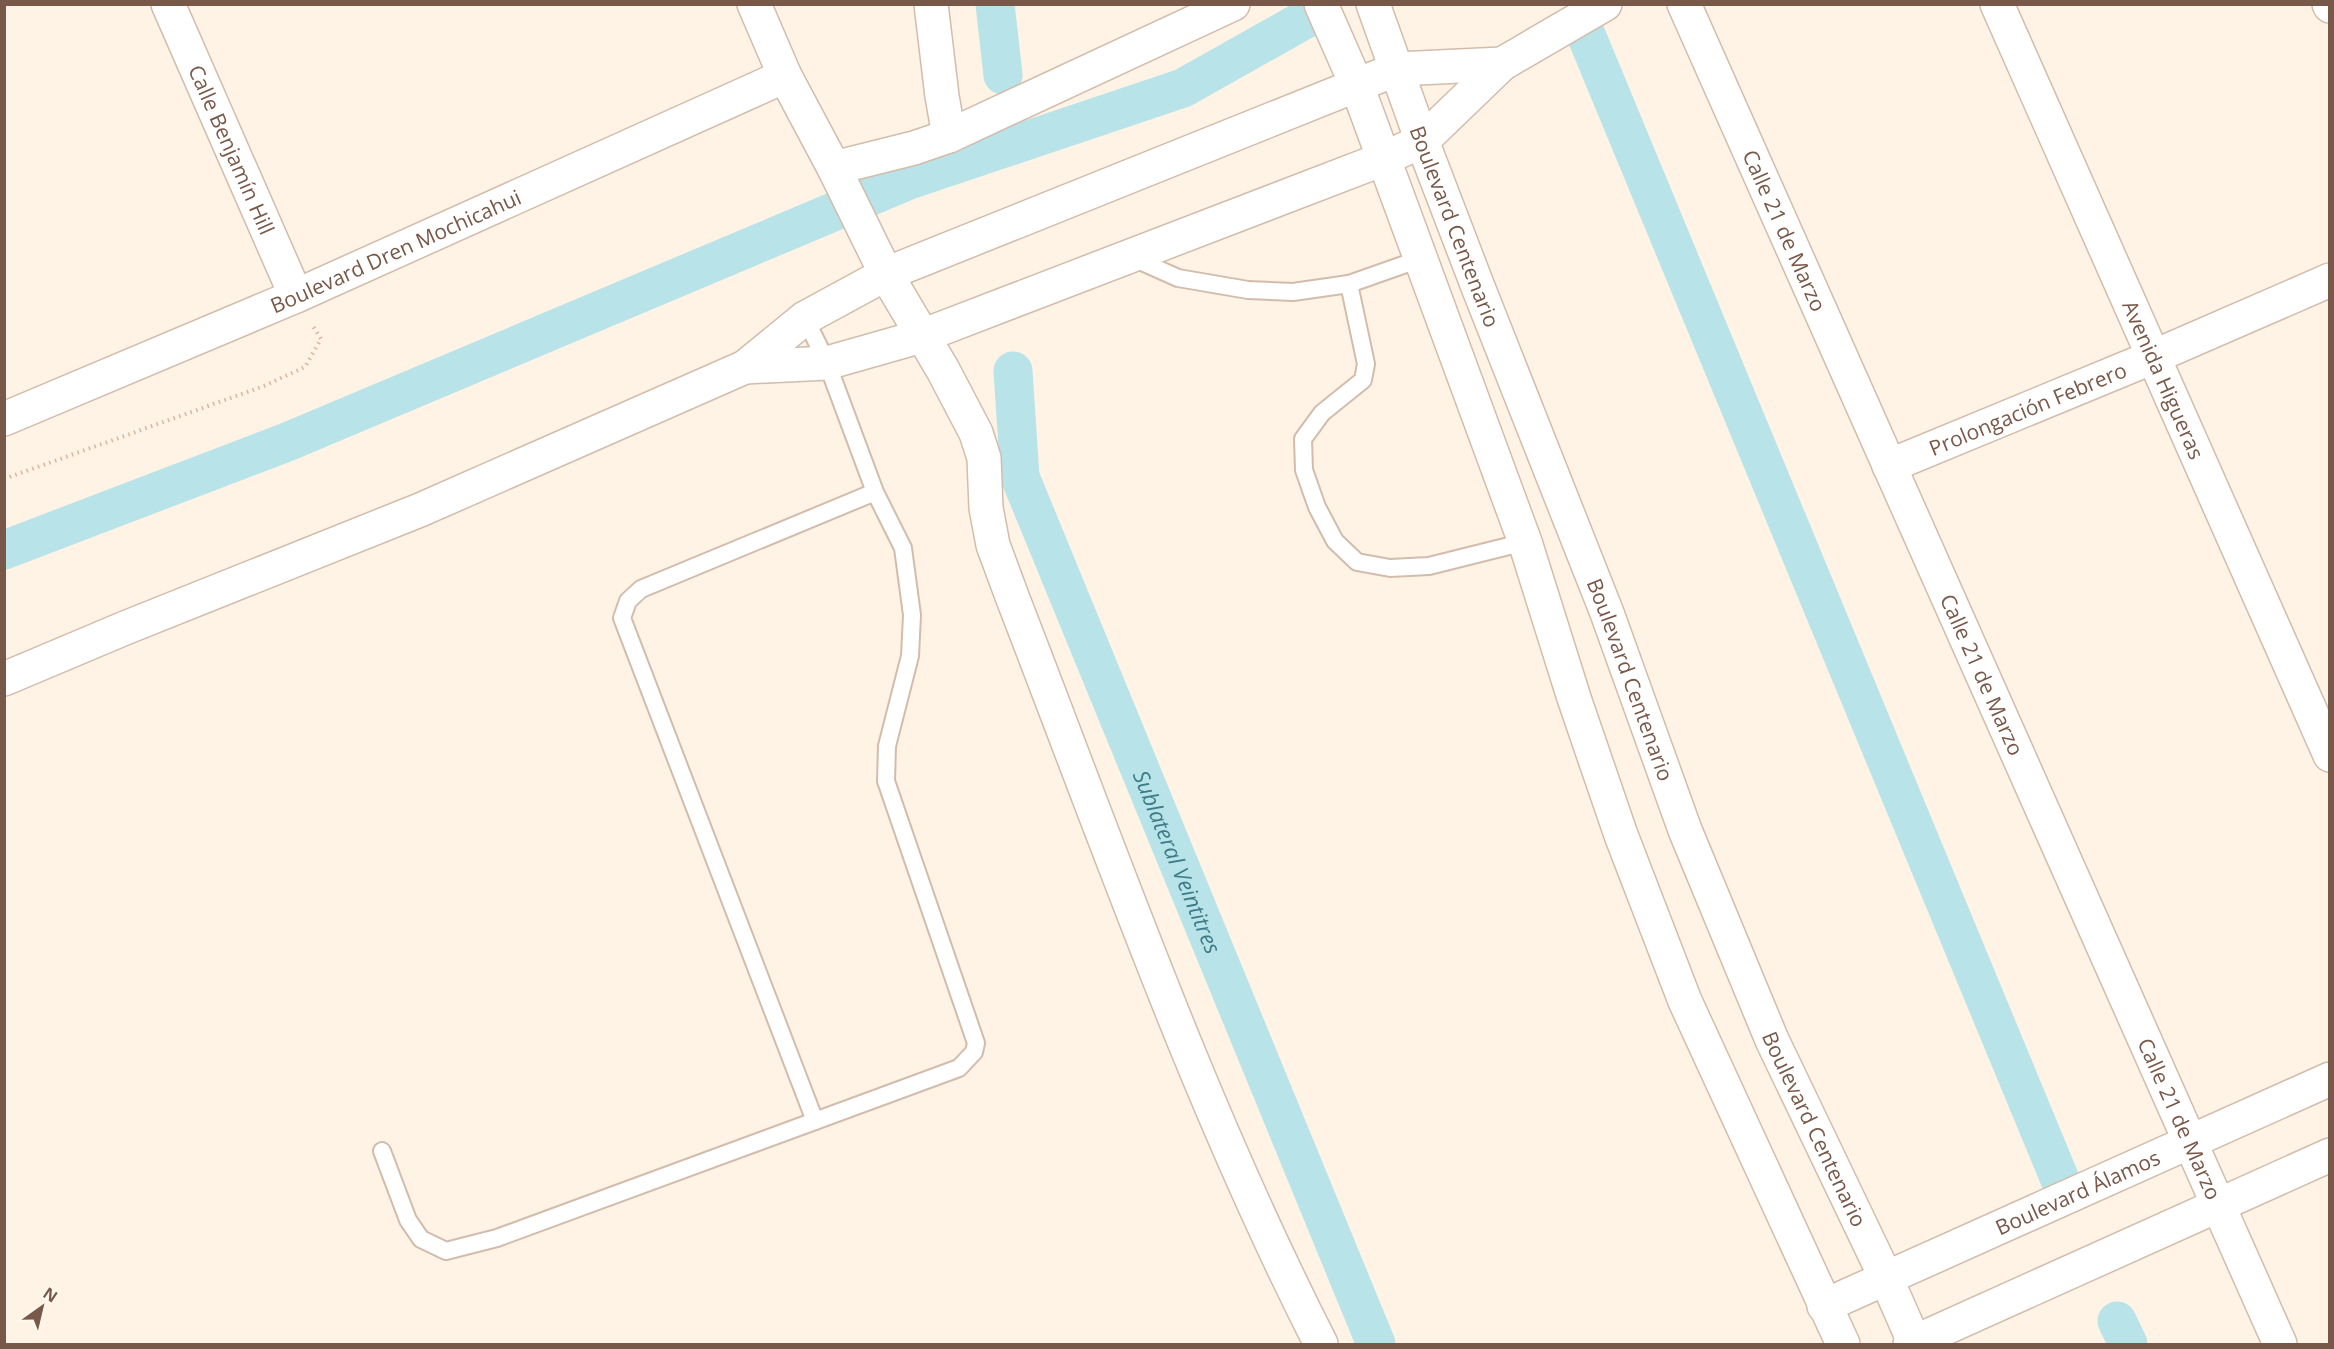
<svg xmlns="http://www.w3.org/2000/svg" width="2334" height="1349" font-family="'Open Sans',sans-serif">
<style>
.lines{fill:none;stroke-linecap:round;stroke-linejoin:round}
.canal{stroke:#b7e3e9;stroke-width:39}
.service-casing{stroke:#d2bcac;stroke-width:20}
.minor-casing{stroke:#d2bcac;stroke-width:36}
.secondary-casing{stroke:#d5bcaa;stroke-width:36}
.path{stroke:#dab49d;stroke-width:4;stroke-dasharray:1.5 4.5;stroke-linecap:butt}
.service{stroke:#fff;stroke-width:16}
.minor{stroke:#fff;stroke-width:33}
.secondary{stroke:#fff;stroke-width:33}
.labels{text-anchor:middle;dominant-baseline:central;stroke-width:4.5;stroke-linejoin:round;paint-order:stroke}
.street-label{font-size:21px;fill:#785848;stroke:#fff7ec}
.water-label{font-size:22px;font-style:italic;fill:#3d7b86;stroke:#fff7ec}
</style>
<rect width="100%" height="100%" fill="#fef3e5"/>
<g class="lines">
<!-- canal -->
<g class="canal">
<polyline points="995,4 1003,75"/>
<polyline points="1582,25 2061,1182"/>
<path id="s1" d="M1013,371L1020,477L1376,1344"/>
<polyline points="4,550 287,442 909,180 1183,88 1318,12"/>
<polyline points="2117,1321 2128,1344"/>
</g>
<defs>
<g id="service">
<polyline points="1131,257 1178,278 1248,290 1293,292 1349,284"/>
<polyline points="1420,259 1349,284 1366,364 1363,380 1322,413 1303,439 1304,470 1317,507 1335,541 1357,562 1390,568 1429,566 1525,542"/>
<polyline points="805,318 827,363 875,492 903,548 912,615 910,656 887,746 886,781 976,1043 974,1052 959,1068 815,1121 622,618 628,601 641,589 875,492"/>
<polyline points="382,1151 408,1220 421,1239 446,1251 497,1238 815,1121"/>
</g>
<g id="minor">
<path id="s2" d="M168,4L296,296"/>
<path d="M754,4L785,76L834,168L886,274L943,370L976,433L984,458L986,508L993,545L1013,599C1110,849 1199,1105 1321,1344"/>
<path id="s3" d="M1684,4L2280,1344"/>
<path id="s4" d="M1997,4L2330,755"/>
<polyline points="2329,4 2330,6"/>
<polyline points="949,136 1233,4"/>
<polyline points="834,168 914,148 949,136 942,96 931,4"/>
<polyline points="745,367 827,363 922,336 1383,159 1422,141 1502,64 1605,4"/>
<path id="s5" d="M4,419L296,296L785,76"/>
<path id="s6" d="M1889,466L2153,357L2330,280"/>
<polyline points="4,679 125,628 420,510 745,367 805,318 886,274 1397,69 1502,64"/>
<path id="s7" d="M1824,1306L2330,1079"/>
<polyline points="1910,1344 2330,1155"/>
</g>
<g id="secondary">
<polyline points="1321,4 1357,86 1525,542 1574,698 1621,835 1685,1001 1843,1344"/>
<path id="s8" d="M1373,4L1422,141L1478,287L1607,613L1685,830L1772,1040L1886,1278L1915,1344"/>
</g>
</defs>
<!-- service casing -->
<use href="#service" class="service-casing"/>
<!-- minor casing -->
<use href="#minor" class="minor-casing"/>
<!-- secondary casing -->
<use href="#secondary" class="secondary-casing"/>
<!-- path -->
<polyline class="path" points="4,479 264,386 305,367 321,339 313,326"/>
<!-- service -->
<use href="#service" class="service"/>
<!-- minor -->
<use href="#minor" class="minor"/>
<!-- secondary -->
<use href="#secondary" class="secondary"/>
</g>
<g class="labels">
<!-- street labels -->
<g class="street-label">
<text stroke="none"><textPath href="#s2" startOffset="159">Calle Benjamín Hill</textPath></text>
<text stroke="none"><textPath href="#s8" startOffset="237">Boulevard Centenario</textPath></text>
<text stroke="none"><textPath href="#s3" startOffset="248">Calle 21 de Marzo</textPath></text>
<text stroke="none"><textPath href="#s5" startOffset="426">Boulevard Dren Mochicahui</textPath></text>
<text stroke="none"><textPath href="#s4" startOffset="411">Avenida Higueras</textPath></text>
<text stroke="none"><textPath href="#s6" startOffset="150">Prolongación Febrero</textPath></text>
<text stroke="none"><textPath href="#s3" startOffset="734">Calle 21 de Marzo</textPath></text>
<text stroke="none"><textPath href="#s8" startOffset="723">Boulevard Centenario</textPath></text>
<text stroke="none"><textPath href="#s3" startOffset="1220">Calle 21 de Marzo</textPath></text>
<text stroke="none"><textPath href="#s8" startOffset="1209">Boulevard Centenario</textPath></text>
<text stroke="none"><textPath href="#s7" startOffset="278">Boulevard Álamos</textPath></text>
</g>
<!-- water labels -->
<g class="water-label">
<text stroke="none"><textPath href="#s1" startOffset="522">Sublateral Veintitres</textPath></text>
</g>
</g>
<!-- border -->
<rect width="2334" height="1349" fill="none" stroke="#785848" stroke-width="12"/>
<!-- north arrow -->
<g transform="translate(42 1307) rotate(34)" stroke="#fff7ec" stroke-width="4.5" paint-order="stroke">
<path d="M0-4.5L10 22L0 15L-10 22Z" fill="#785848"/>
<text y="-9" font-size="16" font-weight="bold" text-anchor="middle" fill="#785848">N</text>
</g>
</svg>
